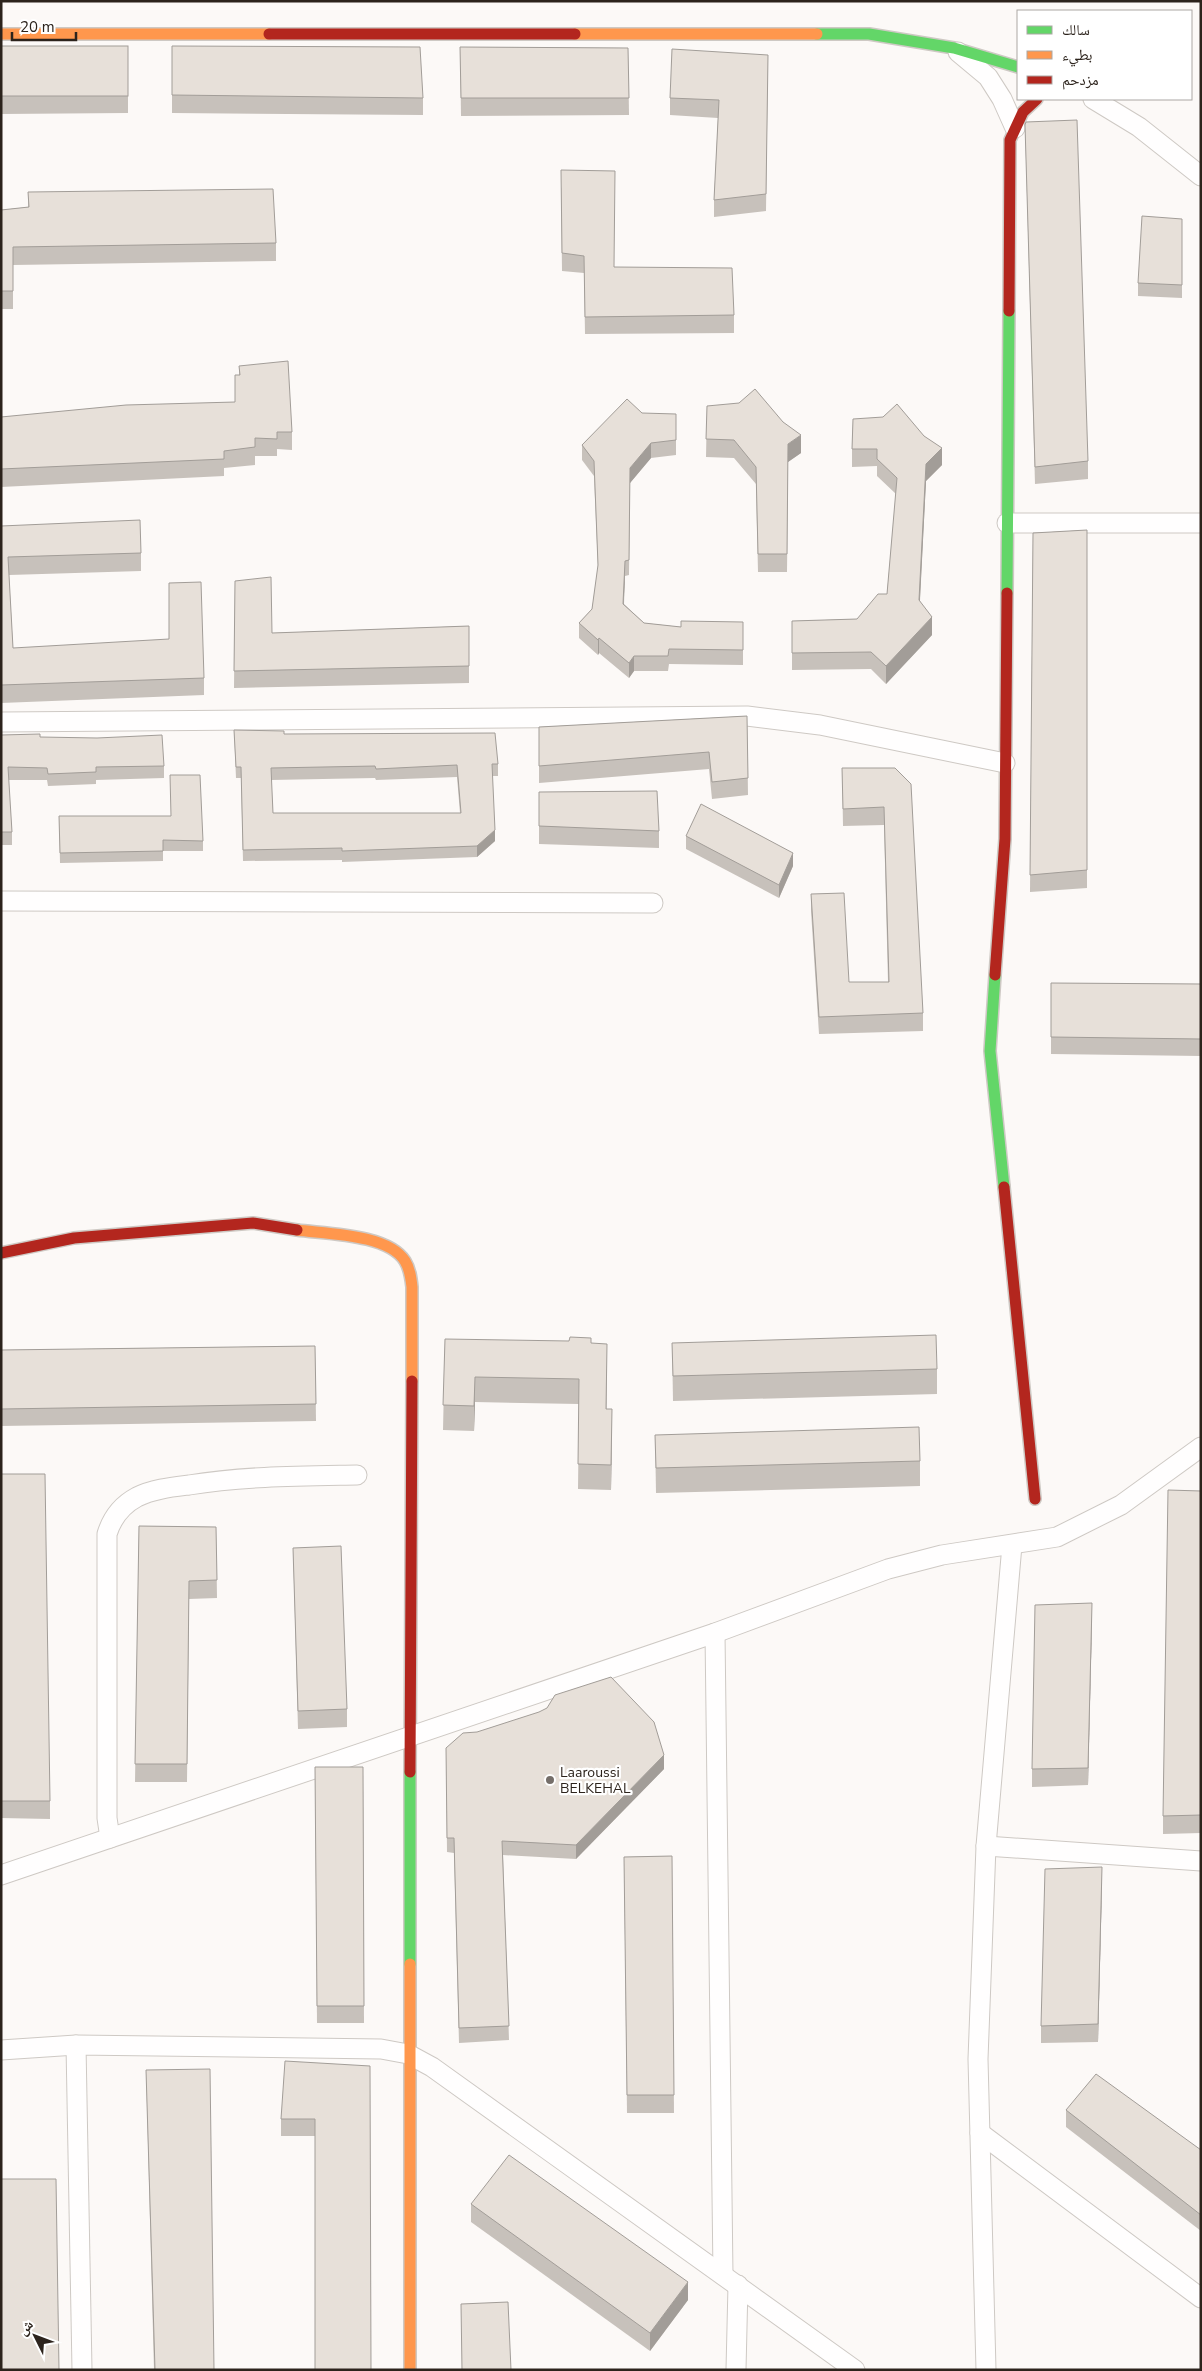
<svg xmlns="http://www.w3.org/2000/svg" width="1202" height="2371" font-family="'Nunito Sans','Noto Naskh Arabic',sans-serif">
<style>
.lines{fill:none;stroke-linecap:round;stroke-linejoin:round}
.street-casing{stroke:#cec9c4;stroke-width:21}
.fast-casing{stroke:#cec9c4;stroke-width:14}
.slow-casing{stroke:#cec9c4;stroke-width:14}
.jam-casing{stroke:#cec9c4;stroke-width:14}
.street{stroke:#fffefe;stroke-width:19}
.fast{stroke:#63d668;stroke-width:11}
.slow{stroke:#ff974d;stroke-width:11}
.jam{stroke:#b3261e;stroke-width:11}
.wall{fill:#c7c1bb;fill-rule:evenodd}
.shaded-wall{fill:#a29d98}
.building{fill:#e7e0d9;stroke:#a29d98;fill-rule:evenodd}
.poi-dot{fill:#756e69;stroke:#fff;stroke-width:2}
.labels{text-anchor:middle;dominant-baseline:central;stroke-width:4.5;stroke-linejoin:round;paint-order:stroke}
.poi-label{font-size:14px;fill:#2c231c;stroke:#fff;text-anchor:start}
</style>
<rect width="100%" height="100%" fill="#fcf9f7"/>
<g class="lines">
<defs>
<g id="street">
<polyline points="958,52 988,77 1002,99 1015,128"/>
<polyline points="1093,99 1139,127 1201,176"/>
<polyline points="1007,523 1201,523"/>
<polyline points="1,722 747,716 820,725 1005,763"/>
<polyline points="1,901 653,903"/>
<polyline points="715,1633 723,2275"/>
<path d="M110,1838L107,1818V1534C112,1518 122,1505 137,1497C153,1489 173,1487 189,1485C245,1476 301,1476 357,1475"/>
<polyline points="986,1846 1201,1861"/>
<polyline points="1,1875 715,1633 888,1569 942,1555 1057,1537 1121,1505 1201,1447"/>
<polyline points="76,2045 82,2370"/>
<polyline points="1,2050 76,2045 381,2049 408,2054 432,2067 855,2370"/>
<polyline points="980,2133 1201,2298"/>
<polyline points="736,2370 738,2285"/>
<polyline points="986,2370 978,2059 986,1846 1012,1545"/>
</g>
<g id="fast">
<polyline points="817,34 869,34 954,48 1018,67"/>
<polyline points="1007,593 1009,311"/>
<polyline points="995,975 990,1051 1004,1187"/>
<polyline points="410,1964 410,1772"/>
</g>
<g id="slow">
<polyline points="1,34 269,34"/>
<polyline points="575,34 817,34"/>
<path d="M297,1230C327,1234 388,1234 405,1261C410,1269 411,1278 412,1287V1381"/>
<polyline points="410,1964 410,2370"/>
</g>
<g id="jam">
<polyline points="269,34 575,34"/>
<polyline points="1009,311 1010,140 1023,112 1037,99"/>
<polyline points="995,975 1005,839 1007,593"/>
<polyline points="1004,1187 1035,1499"/>
<polyline points="1,1253 74,1238 253,1223 297,1230"/>
<polyline points="410,1772 412,1381"/>
</g>
</defs>
<!-- street casing -->
<use href="#street" class="street-casing"/>
<!-- fast casing -->
<use href="#fast" class="fast-casing"/>
<!-- slow casing -->
<use href="#slow" class="slow-casing"/>
<!-- jam casing -->
<use href="#jam" class="jam-casing"/>
<!-- street -->
<use href="#street" class="street"/>
<!-- fast -->
<use href="#fast" class="fast"/>
<!-- slow -->
<use href="#slow" class="slow"/>
<!-- jam -->
<use href="#jam" class="jam"/>
</g>
<!-- wall -->
<g class="wall">
<polygon points="1,46 128,46 128,113 1,114"/>
<polygon points="172,46 423,98 423,115 172,113"/>
<polygon points="460,47 628,48 629,115 461,116"/>
<polygon points="768,55 766,211 714,217 714,200 718,118 670,115 670,98"/>
<polygon points="1025,125 1088,461 1088,479 1035,484"/>
<polygon points="561,187 614,267 734,315 734,333 585,334 584,273 562,271"/>
<polygon points="28,192 276,243 276,261 13,265 13,309 1,309 1,210 28,207"/>
<polygon points="1182,219 1182,298 1138,296 1138,283"/>
<polygon points="239,366 292,432 292,450 277,449 277,456 255,456 255,465 224,468 224,476 1,487 1,417 235,402 239,375"/>
<polygon points="707,406 801,453 788,462 787,572 758,572 756,484 734,458 706,457"/>
<polygon points="676,414 676,455 651,458 630,483 629,575 625,576 624,604 644,623 681,627 743,622 743,665 669,664 668,671 634,671 629,678 599,653 598,655 579,638 579,623 592,609 598,568 594,476 582,460 582,445"/>
<polygon points="853,419 942,465 926,481 920,601 932,635 886,684 871,669 792,670 792,621 857,619 887,594 896,494 877,476 877,466 852,467 852,449"/>
<polygon points="1,526 141,553 141,571 9,575 13,648 204,678 204,695 1,703"/>
<polygon points="1087,530 1087,888 1030,892 1033,533"/>
<polygon points="235,581 272,633 469,626 469,683 234,688"/>
<polygon points="747,716 748,795 712,799 709,769 539,783 539,727"/>
<path d="M234,730L284,734L498,764V776H492L495,841L477,857L342,862V860L243,861L241,778H236ZM457,777L460,813H273L271,780L375,778L376,780Z"/>
<polygon points="1,735 40,737 164,766 164,778 96,780 96,784 48,786 47,780 8,780 12,832 12,845 1,845"/>
<polygon points="842,768 895,768 923,1013 923,1031 819,1034 811,911 811,894 849,982 888,982 884,825 843,826"/>
<polygon points="539,792 659,831 659,848 539,844"/>
<polygon points="59,816 203,841 203,851 163,851 163,861 60,863"/>
<polygon points="686,836 793,866 779,898 686,849"/>
<polygon points="1051,983 1201,984 1201,1056 1051,1054"/>
<polygon points="445,1339 607,1369 606,1409 612,1434 611,1490 578,1489 579,1404 475,1402 474,1431 443,1430"/>
<polygon points="672,1343 937,1369 937,1394 673,1401"/>
<polygon points="315,1346 316,1421 1,1426 1,1350"/>
<polygon points="655,1435 920,1461 920,1486 656,1493"/>
<polygon points="1,1474 50,1801 50,1819 1,1818"/>
<polygon points="1201,1491 1201,1833 1163,1834 1163,1816"/>
<polygon points="139,1526 216,1527 217,1598 189,1599 187,1782 135,1782"/>
<polygon points="293,1548 347,1709 347,1727 298,1729"/>
<polygon points="1092,1620 1088,1785 1032,1787 1032,1769"/>
<polygon points="446,1748 664,1769 576,1859 503,1855 509,2040 459,2043 454,1853 447,1852"/>
<polygon points="315,1767 363,1767 364,2023 317,2023"/>
<polygon points="672,1856 674,2113 627,2113 624,1857"/>
<polygon points="1102,1884 1098,2042 1041,2043 1041,2026"/>
<polygon points="370,2066 315,2136 281,2136 281,2119"/>
<polygon points="146,2070 214,2370 154,2370"/>
<polygon points="1066,2110 1201,2150 1201,2231 1066,2127"/>
<polygon points="471,2204 688,2300 650,2351 471,2222"/>
</g>
<!-- shaded-wall -->
<g class="shaded-wall">
<polygon points="801,435 801,453 788,462 787,572 788,444"/>
<polygon points="651,443 651,458 630,483 629,575 630,468"/>
<polygon points="942,448 942,465 926,481 919,617 919,600 926,464"/>
<polygon points="625,561 625,576 623,618 623,604"/>
<polygon points="932,617 932,635 886,684 886,666"/>
<polygon points="599,638 599,653 598,655 598,640"/>
<polygon points="634,656 634,671 629,678 629,663"/>
<polygon points="495,830 495,841 477,857 477,846"/>
<polygon points="793,853 793,866 779,898 779,885"/>
<polygon points="607,1344 607,1369 606,1434 606,1409"/>
<polygon points="475,1377 475,1402 474,1431 474,1406"/>
<polygon points="612,1409 612,1434 611,1490 611,1465"/>
<polygon points="1092,1603 1092,1620 1088,1785 1088,1768"/>
<polygon points="664,1755 664,1769 576,1859 576,1845"/>
<polygon points="1102,1867 1102,1884 1098,2042 1098,2024"/>
<polygon points="688,2282 688,2300 650,2351 650,2333"/>
</g>
<!-- building -->
<g class="building">
<rect x="1" y="46" width="127" height="50"/>
<polygon points="172,46 420,47 423,98 172,95"/>
<polygon points="460,47 628,48 629,98 461,98"/>
<polygon points="672,49 768,55 766,194 714,200 719,100 670,98"/>
<polygon points="1077,120 1088,461 1035,467 1025,125 1026,122"/>
<polygon points="561,170 615,171 614,267 732,268 734,315 585,317 584,256 562,253"/>
<polygon points="273,189 276,243 13,247 13,291 1,291 1,210 29,207 28,192"/>
<polygon points="1142,216 1182,219 1182,285 1138,283"/>
<polygon points="288,361 292,432 277,432 277,439 255,438 255,447 224,451 224,459 1,469 1,417 126,405 235,402 235,375 240,375 239,366"/>
<polygon points="755,389 783,422 801,435 788,444 787,554 758,554 756,467 734,440 706,439 707,406 739,403"/>
<polygon points="627,399 642,413 676,414 676,440 651,443 630,468 629,560 625,561 623,604 644,623 681,627 681,621 743,622 743,650 669,649 668,656 634,656 629,663 599,638 598,640 579,623 592,609 598,565 594,461 582,445"/>
<polygon points="897,404 924,436 942,448 926,464 919,600 932,617 886,666 871,652 792,653 792,621 857,619 878,594 887,594 897,478 877,459 877,449 852,449 853,419 883,417"/>
<polygon points="140,520 141,553 8,557 13,648 169,639 169,583 201,582 204,678 1,685 1,526"/>
<polygon points="1087,530 1087,870 1030,875 1033,533"/>
<polygon points="271,577 272,633 469,626 469,666 234,671 235,581"/>
<polygon points="747,716 748,778 712,782 709,752 539,766 539,727"/>
<path d="M234,730L284,731V734L495,733L498,764H492L495,830L477,846L342,851V848L243,850L241,767H236ZM457,765L461,813H273L271,768L375,766L376,769Z"/>
<polygon points="40,734 40,737 97,738 162,735 164,766 96,767 96,772 48,774 47,768 8,767 12,832 1,832 1,735"/>
<polygon points="842,768 895,768 911,784 923,1013 819,1017 811,894 844,893 849,982 889,982 884,807 843,809"/>
<polygon points="170,775 200,775 203,841 163,840 163,851 60,853 59,816 171,816"/>
<polygon points="657,791 659,831 539,826 539,792"/>
<polygon points="701,804 793,853 779,885 686,836"/>
<polygon points="1051,983 1201,984 1201,1039 1051,1037"/>
<polygon points="936,1335 937,1369 673,1376 672,1343"/>
<polygon points="570,1337 591,1338 591,1343 607,1344 606,1409 612,1409 611,1465 578,1464 579,1379 475,1377 474,1406 443,1405 445,1339 569,1341"/>
<polygon points="315,1346 316,1404 1,1409 1,1350"/>
<polygon points="919,1427 920,1461 656,1468 655,1435"/>
<polygon points="1,1474 45,1474 50,1801 1,1801"/>
<polygon points="1168,1490 1201,1491 1201,1815 1163,1816"/>
<polygon points="139,1526 216,1527 217,1580 189,1581 187,1764 135,1764"/>
<polygon points="341,1546 347,1709 298,1711 293,1548"/>
<polygon points="1092,1603 1088,1768 1032,1769 1035,1605"/>
<polygon points="611,1677 654,1722 664,1755 576,1845 502,1841 509,2026 459,2028 454,1838 447,1838 446,1748 463,1733 477,1732 539,1712 547,1708 555,1695"/>
<polygon points="315,1767 363,1767 364,2006 317,2006"/>
<polygon points="672,1856 674,2095 627,2095 624,1857"/>
<polygon points="1102,1867 1098,2024 1041,2026 1045,1869"/>
<polygon points="285,2061 370,2066 371,2370 315,2370 315,2119 281,2119"/>
<polygon points="210,2069 214,2370 155,2370 146,2070"/>
<polygon points="1096,2074 1201,2150 1201,2215 1066,2110"/>
<polygon points="509,2155 688,2282 650,2333 471,2204"/>
<polygon points="1,2179 56,2179 59,2370 1,2370"/>
<polygon points="508,2302 511,2370 462,2370 461,2304"/>
</g>
<!-- markers -->
<circle class="poi-dot" cx="550" cy="1780" r="5"/>
<g class="labels">
<!-- poi labels -->
<g class="poi-label">
<text x="560" y="1772">Laaroussi<tspan x="560" dy="16">BELKEHAL</tspan></text>
</g>
</g>
<!-- border -->
<rect width="1202" height="2371" fill="none" stroke="#2c231c" stroke-width="5"/>
<!-- legend -->
<rect x="1017" y="10" width="175" height="90" fill="#ffffff" stroke="#aba7a4"/>
<rect x="1027" y="26" width="25" height="8" fill="#63d668" stroke="#aba7a4"/>
<text x="1062" y="35" font-size="15" fill="#2c231c">سالك</text>
<rect x="1027" y="51" width="25" height="8" fill="#ff974d" stroke="#aba7a4"/>
<text x="1062" y="60" font-size="15" fill="#2c231c">بطيء</text>
<rect x="1027" y="76" width="25" height="8" fill="#b3261e" stroke="#aba7a4"/>
<text x="1062" y="85" font-size="15" fill="#2c231c">مزدحم</text>
<!-- north arrow -->
<g transform="translate(35 2336) rotate(312)" stroke="#ffffff" stroke-width="4" paint-order="stroke">
<path d="M0-4L9 19L0 12L-9 19Z" fill="#2c231c"/>
<text y="-8" font-size="14" font-weight="bold" text-anchor="middle" fill="#2c231c">ش</text>
</g>
<!-- scale -->
<path d="M12 32v8h64v-8" fill="none" stroke="#2c231c" stroke-width="2.5"/>
<text x="20" y="32" font-size="15" fill="#2c231c" stroke="#ffffff" stroke-width="4" paint-order="stroke">20 m</text>
</svg>
